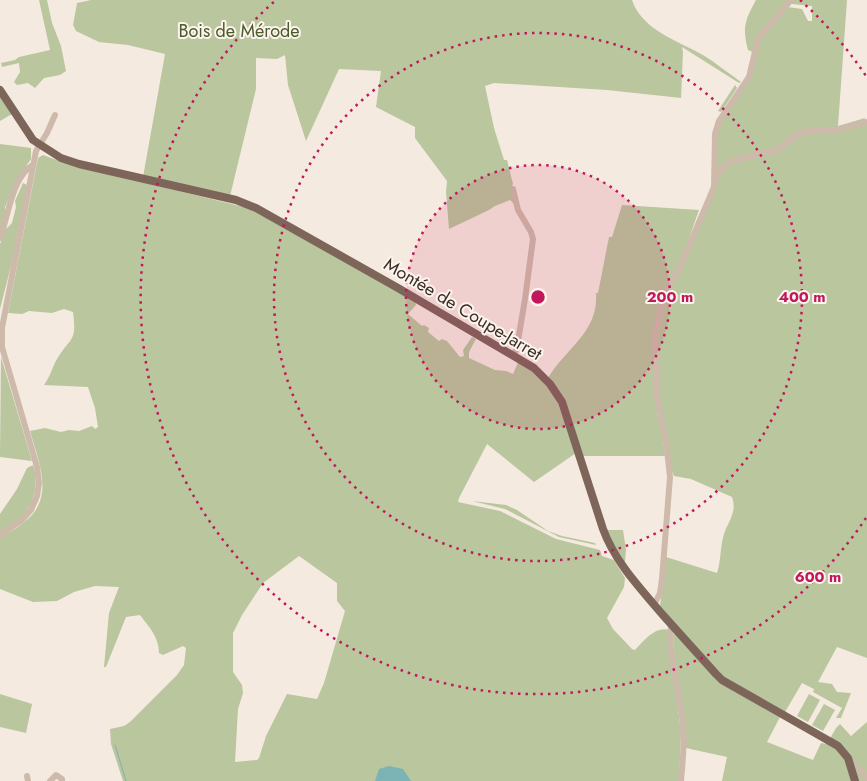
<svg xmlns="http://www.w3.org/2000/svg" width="867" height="781" font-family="Jost,sans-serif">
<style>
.green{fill:#b9c69e;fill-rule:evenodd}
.water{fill:#7cb3b4}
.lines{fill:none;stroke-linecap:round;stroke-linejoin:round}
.stream{stroke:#7cb3b4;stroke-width:1}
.minor{stroke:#cebaaa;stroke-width:6}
.major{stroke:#7e655a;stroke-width:8}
.ring{fill:none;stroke:#c2185b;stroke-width:2.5;stroke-dasharray:2.5 5}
.labels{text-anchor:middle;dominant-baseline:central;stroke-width:4;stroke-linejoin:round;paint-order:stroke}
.park-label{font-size:18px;fill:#4b5c2c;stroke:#fcf4ed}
.street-label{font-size:18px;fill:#3b2f2a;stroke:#fcf4ed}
.centre{fill:#c2185b;stroke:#fcf4ed;stroke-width:2.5}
.ring-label{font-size:15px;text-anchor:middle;font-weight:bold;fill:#c2185b;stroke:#fcf4ed;stroke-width:4;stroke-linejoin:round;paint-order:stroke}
</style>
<rect width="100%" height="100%" fill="#f5eae0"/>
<!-- green -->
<g class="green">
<polygon points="39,0 47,0 52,23 61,46 66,71 60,75 44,78 35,88 28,83 17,85 14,82 20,72 19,63 2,67 1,63 15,60 19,57 50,50"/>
<path d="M91,0H632C642,30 678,41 703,55C716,63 728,73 741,82L739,83L682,47L683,52L681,98L607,90L494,83L485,86L494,128L504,160H507L513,184L511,188L514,204L510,200L495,206L489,210L449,229L446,192L447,181L415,138V127L376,107L381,71L339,69L306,141L288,85L285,55L277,59L256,58V89L230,196L143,177L165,54L128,45L99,42L76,31L73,25L77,3Z"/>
<path d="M756,0H789L787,7L802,9L808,21H812V6L792,4V0H847L838,126L865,118L864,122L827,129L809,130L776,148L733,159L720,171H716L717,128L747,83L755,53L748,50C742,27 745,20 756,0Z"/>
<polygon points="735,85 737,88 721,112 718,111"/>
<polygon points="0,94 12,114 0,121"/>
<path d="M867,124V658L837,647L818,682L832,684L837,692L851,693L841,718H836L842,708L813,692L814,689L802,683L785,712L719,674L703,657L660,606L666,557L717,573C721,561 720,550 723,538C726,523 738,514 732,497L691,479L674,476L672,471L668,439L662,412L657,413L662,430L665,456H582C574,430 569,397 548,378C565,349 599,332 596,293H598L609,237H612L622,205L699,210L683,256L663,292L659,309L662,307C667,289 678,276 686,259C700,228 708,195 726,166L748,158L779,151L800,135L807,133L837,132Z"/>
<polygon points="0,144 31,148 31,159 20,175 5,207 5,214 0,235"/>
<path d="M43,155L65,163L248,208L415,301L416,305L408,314L422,326L424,325L429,328L428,332L439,341L442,339L447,341L460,357L464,356L463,350L472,337L476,339L469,352V358L495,370L506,371L513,374L519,360L538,375L556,397L576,453L534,482L487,444L459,498L458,502L500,511L556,539L600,550L602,556L614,560L625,578L624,587L607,618L613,629L632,649L635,650C644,641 655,626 669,630L681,733L679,781H123L111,744L110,729L124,726L130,722L177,675L184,665L186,648L183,646L163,655L159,653C159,637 149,627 140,615L126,617L106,667H104L109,613L119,587L95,586L74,592L57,601L33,602L0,589V538C11,531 23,525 32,515C53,491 37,457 30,431L45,428L61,432L69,430L79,431L92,426L95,429L98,427L95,408L88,387L44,385C50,377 52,368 57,359C71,336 77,343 73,312L64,309L52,313L29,311L22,314L8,313L36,168L38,158ZM299,556L337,583V601L345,611L324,683L317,699L287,694L266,736L259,758L257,760L235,762L238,709L243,693L242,685L233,672V633L242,615L263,583Z"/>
<polygon points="23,183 27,185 12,262 0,309 0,244 5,230 12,223 16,207 15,201"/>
<polygon points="1,357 32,461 0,457"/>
<path d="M33,465C39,482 35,505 20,518C14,523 7,527 0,532V514L17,489L27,468Z"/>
<polygon points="472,501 506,505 517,510 548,531 562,536 595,543 596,545 559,537 505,509"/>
<polygon points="607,530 623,530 626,550 625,562 617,553"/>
<polygon points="673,634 675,634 704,665 781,715 767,742 813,760 821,743 827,744 836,728 840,724 851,736 867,722 867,781 722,781 727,757 686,748 675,665"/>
<polygon points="0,694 32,704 26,733 0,727"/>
<polygon points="809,694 820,700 808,722 797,716"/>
<polygon points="824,704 835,710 823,731 812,725"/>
</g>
<!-- water -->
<polygon class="water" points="389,766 403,769 411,781 375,781 379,769"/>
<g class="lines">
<!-- stream -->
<polyline class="stream" points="115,745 126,781"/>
<!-- minor -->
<g class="minor">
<polyline points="716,180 722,168 732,161 777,150 798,134 811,131 832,131 867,122"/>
<polyline points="513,189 518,210 531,232 533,239 525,299 517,347 514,355"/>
<path d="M0,238C8,218 12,176 33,165"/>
<polyline points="0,535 22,520 31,510 37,496 39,483 37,467 2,347 2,328 36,151 47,133 55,115"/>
<polyline points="654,605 660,593 662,579 670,477 666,441 657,398 655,340 660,310 664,294 680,267 714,187 715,134 719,121 749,77 758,39 791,0"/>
<path d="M671,624C668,655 678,685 682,716C685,738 683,759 681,781"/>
<polyline points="848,758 867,778"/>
<polyline points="27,776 28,781"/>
<polyline points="50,781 56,775 62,779 62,781"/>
</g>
<!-- major -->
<path class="major" d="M0,90L33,140L61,158L79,164L236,200L256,208L398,288L534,368L550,384L562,402L603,529C615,562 640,588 662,614C680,634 698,654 716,674L722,680L838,746L848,758L855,781"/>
</g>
<!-- distance rings -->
<circle cx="538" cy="297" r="132" fill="#c2185b" fill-opacity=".12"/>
<g class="ring">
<circle cx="538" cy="297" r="132"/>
<circle cx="538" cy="297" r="264"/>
<path d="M866 518A396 396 0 1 1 276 0M800 0A396 396 0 0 1 866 76"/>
</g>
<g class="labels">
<!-- park labels -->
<g class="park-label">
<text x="239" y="31">Bois de Mérode</text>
</g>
<!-- street labels -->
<g class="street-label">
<text transform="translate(463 309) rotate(31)">Montée de Coupe-Jarret</text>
</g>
</g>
<circle cx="538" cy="297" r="8" class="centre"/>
<g class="ring-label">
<text x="670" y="302">200 m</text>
<text x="802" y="302">400 m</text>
<text x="818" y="582">600 m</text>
</g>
</svg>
